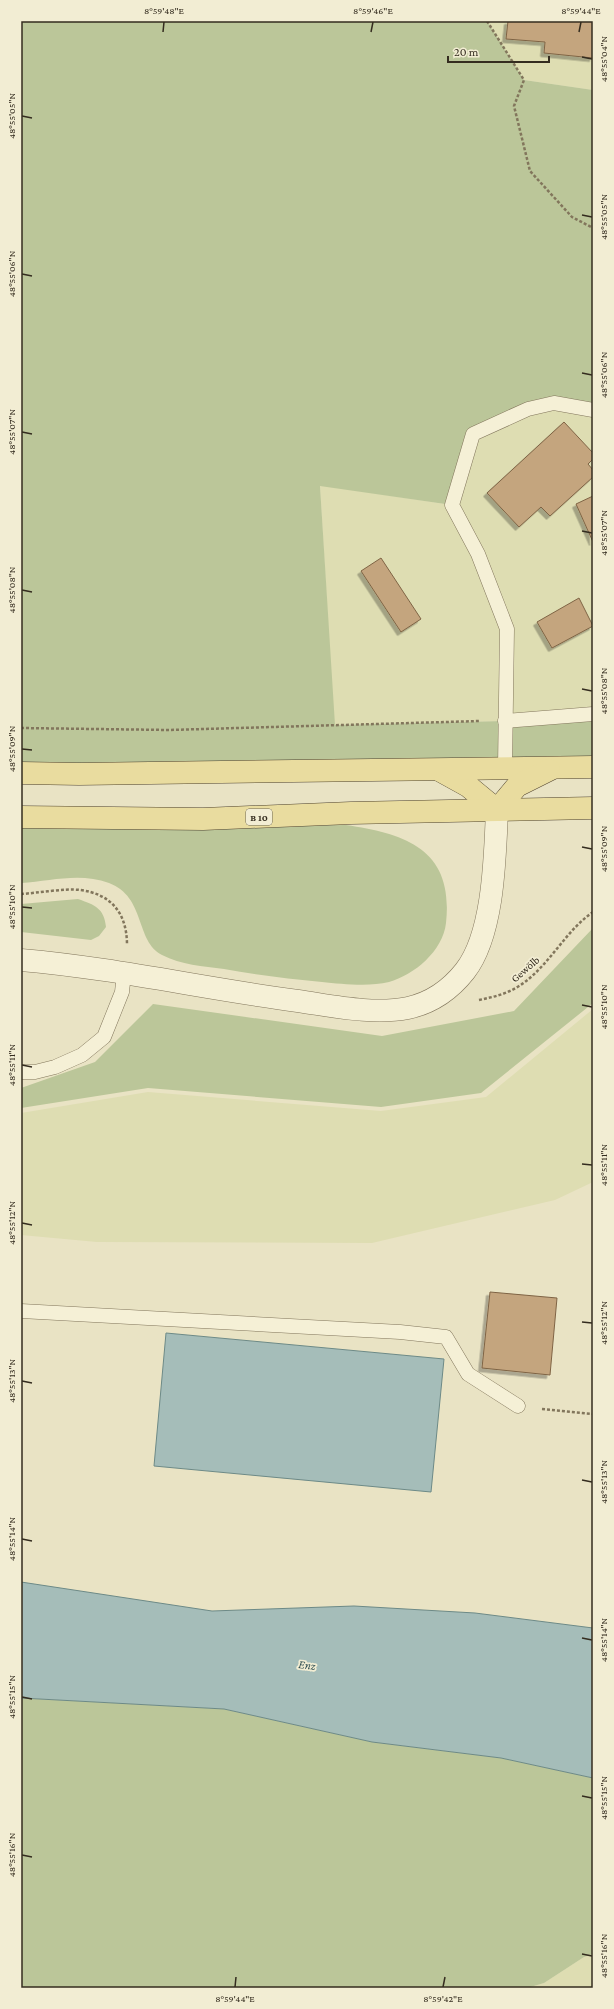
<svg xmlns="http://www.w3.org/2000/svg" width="614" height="2009" font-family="'Crimson Pro',serif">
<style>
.farmland{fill:#deddb2}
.green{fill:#bbc699}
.water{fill:#a5bdb9;stroke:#6d8a87}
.building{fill:#c4a57e;stroke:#7f6445;filter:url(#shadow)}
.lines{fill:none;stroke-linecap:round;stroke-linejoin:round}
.service-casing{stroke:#82765c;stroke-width:15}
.tertiary-casing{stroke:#82765c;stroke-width:23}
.primary-casing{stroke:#504430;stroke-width:23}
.path{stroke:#82765c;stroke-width:2.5;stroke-dasharray:3 2;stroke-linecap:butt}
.service{stroke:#f5f0d6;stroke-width:14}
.tertiary{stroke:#f5f0d6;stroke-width:22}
.primary{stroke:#e9dc9f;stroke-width:22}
.ticks{fill:none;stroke:#342c1f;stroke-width:1.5}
.labels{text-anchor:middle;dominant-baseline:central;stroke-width:3.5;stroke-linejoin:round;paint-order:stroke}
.shield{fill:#f2edd3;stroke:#6d6655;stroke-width:1}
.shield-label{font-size:10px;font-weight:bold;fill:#342c1f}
.street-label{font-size:11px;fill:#342c1f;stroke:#f2edd3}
.water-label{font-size:12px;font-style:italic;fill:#304f52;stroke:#f2edd3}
.neatline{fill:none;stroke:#342c1f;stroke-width:1.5}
.ticks-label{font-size:10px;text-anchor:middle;fill:#342c1f}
</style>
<defs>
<filter id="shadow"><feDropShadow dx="-3.5" dy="3.5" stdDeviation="0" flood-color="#0004"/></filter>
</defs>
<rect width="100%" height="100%" fill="#e9e3c4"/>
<!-- farmland -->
<g class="farmland">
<polygon points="487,21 593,21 593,90 524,80"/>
<polygon points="528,409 593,410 593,714 505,721 334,725 320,485 451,505 473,434"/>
<polygon points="593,1009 593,1182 555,1200 372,1243 97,1242 21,1235 21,1113 148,1092 381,1111 486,1097"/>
<polygon points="593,1954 593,1988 527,1988 544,1983 584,1957"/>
</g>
<!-- green -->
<g class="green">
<polygon points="21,21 487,21 524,80 593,90 593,410 554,403 473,434 452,505 320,486 335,725 505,721 593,714 593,767 21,773"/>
<path d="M346,825C407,834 454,850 446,923C443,951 414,975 389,982C369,987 342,984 322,982C289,979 256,975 224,969C203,966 181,965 162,955C135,941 146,897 109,883C80,872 51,881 21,883V828Z"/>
<path d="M78,899C95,905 104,908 106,927L99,936L91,940L21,932V904Z"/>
<polygon points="593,928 593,1003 481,1093 381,1107 148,1088 21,1108 21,1088 95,1062 153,1004 382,1036 514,1011"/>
<polygon points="21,1698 224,1709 372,1742 501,1758 593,1778 593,1954 584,1957 544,1983 527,1988 21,1988"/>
</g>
<!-- water -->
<g class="water">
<polygon points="166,1333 444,1359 431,1492 154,1466"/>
<polygon points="21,1582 212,1611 354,1606 475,1613 593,1628 593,1778 501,1758 372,1742 224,1709 21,1698"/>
</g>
<!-- building -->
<g class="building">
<polygon points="508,21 593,21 593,58 544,53 545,42 506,39"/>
<polygon points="564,422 593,453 593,459 588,464 593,470 593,477 550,516 541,507 519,527 487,493"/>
<polygon points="593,496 593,542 576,504"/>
<polygon points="381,558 421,619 401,632 361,571"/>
<polygon points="579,598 593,626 552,648 537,622"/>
<polygon points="490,1292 557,1298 550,1375 482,1368"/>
</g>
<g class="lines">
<defs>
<g id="service">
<polyline points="505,721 593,714"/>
<polyline points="505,768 507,629 478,554 452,505 473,434 528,409 554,403 593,410"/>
<polyline points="21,1072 35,1072 55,1067 82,1055 104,1037 122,992 124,973"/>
<polyline points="21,1311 400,1332 446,1337 468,1374 518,1406"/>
</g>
<path id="tertiary" d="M21,960C114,968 206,989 298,1001C333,1006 373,1015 408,1008C431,1003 450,990 465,971C494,934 495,856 497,810"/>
<g id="primary">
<polyline points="439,770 468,786 497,810"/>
<polyline points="21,773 79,774 593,767"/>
<polyline points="497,810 517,786 549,770"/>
<polyline points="21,817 203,819 351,813 593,808"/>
</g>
</defs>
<!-- service casing -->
<use href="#service" class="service-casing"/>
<!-- tertiary casing -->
<use href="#tertiary" class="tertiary-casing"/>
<!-- primary casing -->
<use href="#primary" class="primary-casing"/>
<!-- path -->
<g class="path">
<polyline points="487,21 524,80 514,106 530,171 572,217 593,228"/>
<polyline points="21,728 169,730 480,721"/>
<path d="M21,894C38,893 65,888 80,890C112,894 127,914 127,945"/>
<path d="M479,1000C493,997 507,994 519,986C549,967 564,932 593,912"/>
<polyline points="542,1409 593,1414"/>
</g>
<!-- service -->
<use href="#service" class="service"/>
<!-- tertiary -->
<use href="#tertiary" class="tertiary"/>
<!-- primary -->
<use href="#primary" class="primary"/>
</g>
<!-- ticks -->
<path class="ticks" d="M163,32L164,22M371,32L373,22M579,32L581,22M582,57L592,59M22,116L32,118M582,215L592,217M22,274L32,276M582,373L592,375M22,432L32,434M582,531L592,533M22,590L32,592M582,689L592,691M22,749L32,750M582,847L592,849M22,907L32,908M582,1005L592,1007M22,1065L32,1067M582,1164L592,1165M22,1223L32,1225M582,1322L592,1323M22,1381L32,1383M582,1480L592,1482M22,1539L32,1541M582,1638L592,1640M22,1697L32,1699M582,1796L592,1798M22,1855L32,1857M582,1954L592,1956M235,1987L236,1977M443,1987L445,1977"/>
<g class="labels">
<!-- shield labels -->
<rect class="shield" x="246" y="809" width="26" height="16" rx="3"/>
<g class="shield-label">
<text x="259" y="817">B 10</text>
</g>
<!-- street labels -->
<g class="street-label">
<text transform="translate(525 969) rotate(-41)">Gewölb</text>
</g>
<!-- water labels -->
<g class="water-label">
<text transform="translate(307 1665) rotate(7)">Enz</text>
</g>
</g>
<!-- border -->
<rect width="614" height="2009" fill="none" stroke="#f2edd3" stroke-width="44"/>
<!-- scale -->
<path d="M448 56v6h101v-6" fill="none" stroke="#342c1f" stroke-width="2"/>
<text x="454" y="56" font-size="12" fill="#342c1f" stroke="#f2edd3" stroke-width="3" paint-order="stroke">20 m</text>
<rect x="22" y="22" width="570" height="1965" class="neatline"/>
<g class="ticks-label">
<text x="164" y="14">8°59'48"E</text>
<text x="373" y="14">8°59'46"E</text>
<text x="581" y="14">8°59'44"E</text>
<text transform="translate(603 59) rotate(-90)" y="4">48°55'04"N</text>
<text transform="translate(11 116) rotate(-90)" y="4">48°55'05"N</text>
<text transform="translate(603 217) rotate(-90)" y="4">48°55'05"N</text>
<text transform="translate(11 274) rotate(-90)" y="4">48°55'06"N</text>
<text transform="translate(603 375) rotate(-90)" y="4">48°55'06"N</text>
<text transform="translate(11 432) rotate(-90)" y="4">48°55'07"N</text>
<text transform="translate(603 533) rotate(-90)" y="4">48°55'07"N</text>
<text transform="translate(11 590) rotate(-90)" y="4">48°55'08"N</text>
<text transform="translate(603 691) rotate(-90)" y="4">48°55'08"N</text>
<text transform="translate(11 749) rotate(-90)" y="4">48°55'09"N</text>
<text transform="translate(603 849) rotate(-90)" y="4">48°55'09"N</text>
<text transform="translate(11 907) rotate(-90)" y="4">48°55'10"N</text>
<text transform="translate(603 1007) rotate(-90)" y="4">48°55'10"N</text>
<text transform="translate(11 1065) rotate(-90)" y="4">48°55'11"N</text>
<text transform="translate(603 1165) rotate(-90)" y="4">48°55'11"N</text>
<text transform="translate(11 1223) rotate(-90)" y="4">48°55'12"N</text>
<text transform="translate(603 1323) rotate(-90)" y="4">48°55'12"N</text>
<text transform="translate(11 1381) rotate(-90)" y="4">48°55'13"N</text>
<text transform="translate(603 1482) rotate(-90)" y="4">48°55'13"N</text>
<text transform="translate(11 1539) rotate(-90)" y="4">48°55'14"N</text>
<text transform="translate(603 1640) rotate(-90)" y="4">48°55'14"N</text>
<text transform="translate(11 1697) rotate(-90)" y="4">48°55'15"N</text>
<text transform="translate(603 1798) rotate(-90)" y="4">48°55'15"N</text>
<text transform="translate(11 1855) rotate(-90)" y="4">48°55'16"N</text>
<text transform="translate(603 1956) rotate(-90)" y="4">48°55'16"N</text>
<text x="235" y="2002">8°59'44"E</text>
<text x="443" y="2002">8°59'42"E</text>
</g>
</svg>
